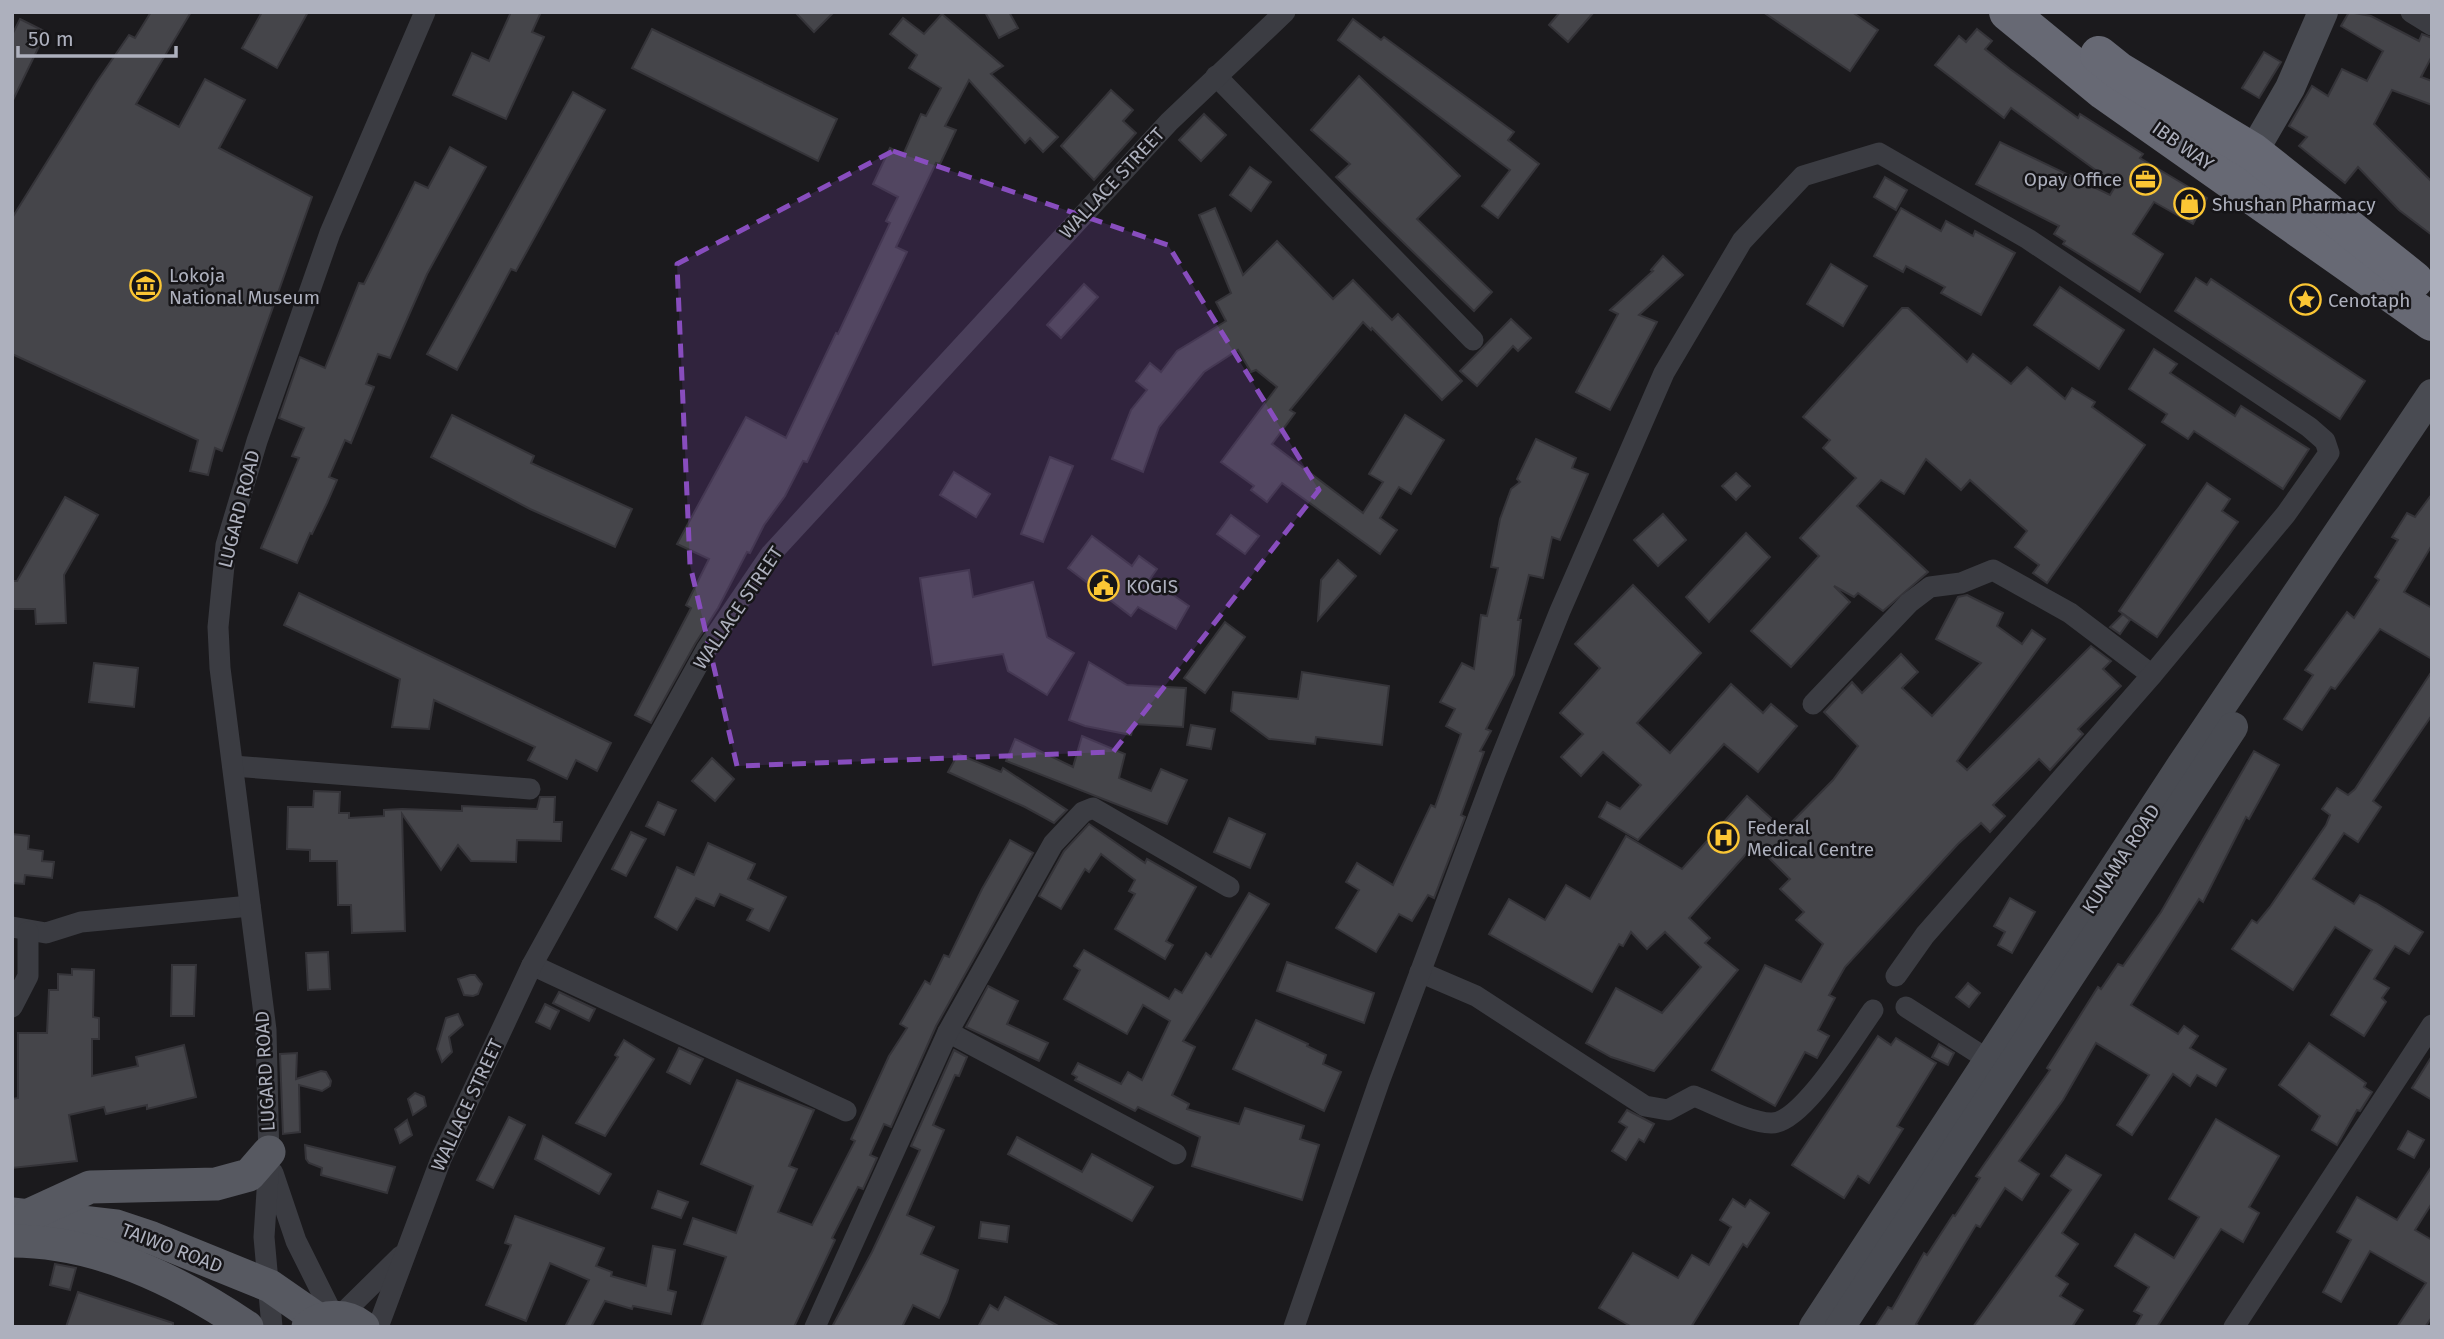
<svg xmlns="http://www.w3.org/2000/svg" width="2444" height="1339" font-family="'Fira Sans',sans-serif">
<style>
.building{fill:#45454a;stroke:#353439;stroke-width:2}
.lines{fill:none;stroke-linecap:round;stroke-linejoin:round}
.street{stroke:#3b3c42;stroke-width:21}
.secondary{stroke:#494b52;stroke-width:30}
.primary{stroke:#575961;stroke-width:33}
.highway{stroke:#676974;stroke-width:38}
.marked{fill:#884dbe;fill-opacity:0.2;stroke:#884dbe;stroke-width:5;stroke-dasharray:14 9;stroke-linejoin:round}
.labels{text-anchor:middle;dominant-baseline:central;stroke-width:5;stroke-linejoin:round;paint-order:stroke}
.street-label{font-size:19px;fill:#adb0bd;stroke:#161518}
.poi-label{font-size:19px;fill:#adb0bd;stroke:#161518;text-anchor:start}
</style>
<rect width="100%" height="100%" fill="#1b1a1d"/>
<!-- building -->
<g class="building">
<polygon points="151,12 191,12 136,104 179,127 205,79 245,100 219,148 312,197 222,451 215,448 208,475 190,471 198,440 12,354 12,218 96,83 129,35 135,38"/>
<polygon points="262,12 308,12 277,68 242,48"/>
<polygon points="511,12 541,12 532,32 544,37 506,119 453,95 472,53 489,61"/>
<polygon points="795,12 834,12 814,32"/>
<polygon points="985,12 1009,12 1018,28 999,38"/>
<polygon points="1560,12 1594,12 1568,42 1549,25"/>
<polygon points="1763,12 1852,12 1878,30 1850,71"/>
<polygon points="2349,12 2371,16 2419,41 2422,34 2432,38 2432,56 2421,77 2432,81 2432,105 2392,90 2374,124 2432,182 2432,235 2399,210 2358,167 2345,183 2299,146 2307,137 2289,126 2312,86 2328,96 2342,69 2367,81 2383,51 2341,26"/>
<polygon points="942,14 1003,66 991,74 1058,137 1043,152 1030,138 1025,143 969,80 945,126 956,130 940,164 936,163 896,247 907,252 807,462 803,461 785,496 764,525 750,553 747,552 718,608 695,644 651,723 635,715 691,608 686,605 709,559 677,544 746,417 786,438 836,333 838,334 890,223 886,221 898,197 873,184 890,148 903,155 921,114 926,116 941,88 909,68 917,55 890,34 903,18 924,34"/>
<polygon points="20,19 46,32 12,102 12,35"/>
<polygon points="1353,19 1381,40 1384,37 1514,132 1508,140 1539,164 1498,218 1482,206 1510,170 1338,40"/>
<polygon points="652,29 837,119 818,161 632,68"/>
<polygon points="1977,29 1992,41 1985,49 2010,69 2078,118 2080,114 2143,154 2140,158 2207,198 2193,224 2154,202 2133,234 2163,254 2140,292 2063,244 2065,241 2054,234 2059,226 1976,184 2000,142 2110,195 2116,185 2011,108 2004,118 1935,65 1959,36 1966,42"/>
<polygon points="2264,52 2281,62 2259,98 2242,88"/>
<polygon points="1359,76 1460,176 1417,219 1492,292 1474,311 1336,177 1350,164 1311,130"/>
<polygon points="1111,90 1133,110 1123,121 1136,133 1094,180 1061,146"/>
<polygon points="573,92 605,110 516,271 511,269 457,370 427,354"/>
<polygon points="1204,114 1226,135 1201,161 1179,140"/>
<polygon points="450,147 486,167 427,274 390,358 378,354 366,384 374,387 351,443 345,440 329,477 337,480 327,503 312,534 310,533 297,563 261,548 299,458 292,456 304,428 279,418 300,357 325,368 359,283 364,284 415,182 428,188"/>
<polygon points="1250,167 1271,182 1251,211 1230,195"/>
<polygon points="1885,177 1907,190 1896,210 1874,197"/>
<polygon points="1215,208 1243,275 1277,241 1333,299 1353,280 1392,320 1398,314 1462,381 1442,400 1372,328 1371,330 1363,322 1290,410 1295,413 1272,444 1363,513 1383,482 1369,474 1405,415 1444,440 1411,494 1399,487 1380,518 1397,530 1380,554 1282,483 1267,502 1251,490 1254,486 1221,462 1277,387 1256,370 1251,372 1238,350 1204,372 1159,427 1143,472 1112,459 1131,410 1147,390 1136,381 1150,363 1161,372 1177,351 1226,321 1216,302 1231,293 1199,215"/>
<polygon points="1901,208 1941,231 1946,221 1973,236 1975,231 2015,253 1981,315 1941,293 1945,287 1906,266 1903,272 1874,256"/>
<polygon points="1663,256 1683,275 1639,315 1657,322 1610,410 1576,392 1618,314 1610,310 1653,271 1651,270"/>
<polygon points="1831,264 1867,286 1843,326 1807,304"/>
<polygon points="2196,278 2207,285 2211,279 2365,381 2340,419 2175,311"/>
<polygon points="1084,284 1098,297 1061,338 1047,325"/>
<polygon points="2060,287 2124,330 2099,369 2034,325"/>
<polygon points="1902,308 1908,308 1967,362 1973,354 2011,384 2027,367 2065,399 2072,388 2095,402 2092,407 2145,445 2047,583 2033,573 2039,565 2015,547 2027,531 1970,480 1961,490 1926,459 1904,494 1881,480 1857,506 1928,572 1883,611 1858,593 1854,597 1834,586 1850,602 1791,667 1751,631 1819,556 1800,538 1856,478 1823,448 1830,440 1803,417"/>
<polygon points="1511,319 1531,338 1518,351 1513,346 1477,386 1460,371"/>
<polygon points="2154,349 2177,364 2170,373 2235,416 2241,406 2309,449 2283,489 2194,431 2188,439 2162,422 2167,414 2129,389"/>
<polygon points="452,415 534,456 531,463 632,509 615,547 530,509 431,457"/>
<polygon points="1536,439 1576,458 1572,468 1588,474 1560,540 1552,537 1543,578 1529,575 1518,620 1521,620 1514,675 1486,729 1491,731 1480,751 1484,752 1461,815 1465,817 1434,898 1428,895 1412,921 1399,914 1376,952 1336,928 1359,890 1346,882 1357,863 1393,885 1431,805 1435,807 1461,734 1446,726 1455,709 1440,702 1462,663 1474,669 1481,615 1487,616 1498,568 1491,567 1500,519 1511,489 1520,482 1517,479"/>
<polygon points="1050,457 1073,466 1043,542 1021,534"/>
<polygon points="954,472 990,494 976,517 940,495"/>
<polygon points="1736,473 1750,486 1736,500 1722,486"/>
<polygon points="2207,483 2230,499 2222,511 2238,522 2157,637 2119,611"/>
<polygon points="2432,494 2432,545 2404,592 2432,608 2432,659 2380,629 2335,689 2331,687 2302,730 2284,719 2313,675 2305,670 2347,612 2354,618 2379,580 2375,577 2398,540 2392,537 2407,513 2415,517"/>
<polygon points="65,497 98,515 64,575 66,623 36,624 35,609 12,609 12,581 17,581"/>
<polygon points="1663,514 1686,540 1658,566 1634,540"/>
<polygon points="1231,515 1259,536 1245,554 1217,534"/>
<polygon points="1746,533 1770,557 1709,622 1686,597"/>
<polygon points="1092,536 1132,566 1139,556 1157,569 1150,579 1189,606 1176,629 1138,607 1131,616 1068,568"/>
<polygon points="1338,560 1356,576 1318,620 1321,580"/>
<polygon points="969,570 973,597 1033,582 1047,637 1074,653 1047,695 1008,671 1003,654 933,665 920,578"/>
<polygon points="1633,585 1701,653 1637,723 1670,753 1731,684 1763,713 1771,704 1797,726 1758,772 1724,744 1638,840 1599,817 1607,802 1620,809 1641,785 1603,752 1581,776 1561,757 1583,734 1560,713 1600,668 1575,644"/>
<polygon points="299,593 611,743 597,771 576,760 567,779 528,760 535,747 434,700 429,729 392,727 400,679 284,625"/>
<polygon points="1967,595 2003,613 1997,626 2022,644 2032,630 2045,639 1957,761 1967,770 2091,646 2111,661 2103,669 2121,686 2078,729 2083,734 2050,770 2039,759 1993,805 2005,816 1990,832 1981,823 1958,844 1845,967 1829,995 1835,998 1818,1030 1829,1036 1817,1058 1805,1052 1775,1106 1712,1070 1765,965 1801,982 1823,944 1796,920 1804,912 1780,889 1790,879 1755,844 1689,918 1710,938 1705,943 1738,970 1654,1071 1611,1057 1586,1043 1616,988 1662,1013 1701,967 1665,932 1647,949 1631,932 1623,946 1619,944 1592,992 1489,934 1509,899 1545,920 1566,885 1590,899 1626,836 1682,869 1747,796 1784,830 1833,780 1858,746 1824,712 1852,682 1862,693 1901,654 1918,672 1902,688 1932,716 1981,663 1936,639 1958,597"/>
<polygon points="2123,614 2130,620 2120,634 2110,627"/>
<polygon points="1225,622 1245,637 1205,693 1184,678"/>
<polygon points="1089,662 1127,685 1186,688 1183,727 1134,724 1131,735 1085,726 1069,720"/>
<polygon points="94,663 138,668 134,707 89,702"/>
<polygon points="2432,671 2432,715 2373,801 2381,807 2358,842 2344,833 2313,879 2354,904 2360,895 2376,903 2423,932 2409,954 2395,946 2374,979 2389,988 2382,998 2386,1002 2364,1036 2331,1015 2372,950 2335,927 2293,990 2232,949 2252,920 2257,923 2270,907 2326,825 2330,815 2322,809 2337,788 2348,795 2355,789"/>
<polygon points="1302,672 1389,686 1382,745 1316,737 1315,744 1269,739 1231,711 1233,692 1298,699"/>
<polygon points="1191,725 1215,729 1211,749 1187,745"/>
<polygon points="1082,736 1125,754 1119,778 1151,791 1161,769 1187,780 1167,824 1006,761 1015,739 1073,767"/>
<polygon points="2254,751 2279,765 2249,819 2246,817 2203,902 2199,899 2131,1005 2178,1034 2184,1026 2198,1036 2190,1048 2226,1069 2216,1086 2197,1075 2190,1086 2173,1074 2132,1135 2117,1125 2149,1075 2096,1043 2063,1100 2019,1161 2039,1174 2022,1200 2005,1188 1980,1227 1976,1225 1916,1324 1920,1327 1875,1327 1888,1307 1892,1309 1924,1253 1927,1255 1953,1215 1955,1216 1980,1178 1976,1176 2050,1070 2047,1068 2098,987 2101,989 2118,964 2123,966 2161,912"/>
<polygon points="958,754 1001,772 1003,768 1067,810 1054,823 1025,807 948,772"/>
<polygon points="712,758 734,779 715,801 692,781"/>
<polygon points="314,791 340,792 339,813 349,813 349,818 384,816 384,810 402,809 462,811 462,806 537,809 540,797 555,797 554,822 562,822 561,841 517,840 516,862 471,861 458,845 441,870 402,814 405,931 352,933 351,905 338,905 337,861 310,861 310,850 287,849 288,807 313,807"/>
<polygon points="658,802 676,810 664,835 646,826"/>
<polygon points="1229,818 1265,834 1250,868 1214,852"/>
<polygon points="1089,824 1145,863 1147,859 1196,887 1166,941 1173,945 1165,959 1115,929 1135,894 1129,891 1135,880 1101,854 1089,872 1085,869 1061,909 1039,896 1064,851"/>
<polygon points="631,832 646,839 626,876 612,869"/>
<polygon points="12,834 29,836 28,849 43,851 42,861 54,862 52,878 25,875 24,884 12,883"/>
<polygon points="1010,840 1033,853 936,1026 891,1127 884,1124 870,1155 877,1158 863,1189 858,1187 832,1238 835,1240 794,1327 701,1327 726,1257 684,1244 693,1218 736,1233 753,1186 701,1164 737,1080 814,1110 789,1166 797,1169 778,1212 812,1225 855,1141 851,1139 889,1056 907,1028 900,1024 925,981 930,984 944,955 949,957 982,889"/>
<polygon points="708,843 755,864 748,879 786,897 769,931 747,920 753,909 720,894 714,906 696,898 677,930 655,917 677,867 694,875"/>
<polygon points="1249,893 1269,904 1183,1041 1195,1047 1172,1095 1189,1104 1187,1109 1239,1124 1245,1108 1304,1126 1300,1139 1319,1145 1302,1200 1192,1166 1200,1137 1138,1107 1135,1111 1075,1080 1077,1077 1072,1074 1078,1063 1121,1084 1128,1072 1142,1080 1170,1021 1143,1005 1127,1034 1064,999 1080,970 1074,966 1084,950 1169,999 1175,989 1182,993 1206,953 1211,957"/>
<polygon points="2010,898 2035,912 2012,953 1998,945 2005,932 1994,926"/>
<polygon points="328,952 330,989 308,990 306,953"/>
<polygon points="1287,962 1374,993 1364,1023 1277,991"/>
<polygon points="172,965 196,965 194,1016 171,1016"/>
<polygon points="72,969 94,970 93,1017 99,1018 99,1039 92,1039 92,1076 138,1066 136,1057 184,1045 196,1097 147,1109 147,1105 106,1114 104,1107 69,1115 77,1161 12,1168 12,1099 18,1098 18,1033 47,1033 49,990 58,990 58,974 72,975"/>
<polygon points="470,975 475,975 482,984 478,994 473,996 464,995 458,979"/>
<polygon points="1968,983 1980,993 1969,1007 1956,997"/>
<polygon points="988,986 1018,1001 1007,1024 1048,1043 1039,1061 966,1027"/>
<polygon points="559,992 595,1009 589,1021 553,1003"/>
<polygon points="545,1004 559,1011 550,1029 536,1022"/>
<polygon points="458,1014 463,1025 449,1037 452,1052 442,1062 437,1049 446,1018"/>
<polygon points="1256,1020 1308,1044 1307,1046 1326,1055 1323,1064 1341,1072 1324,1111 1233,1069"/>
<polygon points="1878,1036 1891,1045 1896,1038 1936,1063 1897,1126 1903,1129 1869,1183 1858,1176 1844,1198 1792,1165"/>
<polygon points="624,1040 654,1059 605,1136 576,1123 618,1057 615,1055"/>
<polygon points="2309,1043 2366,1083 2364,1087 2372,1092 2360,1111 2357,1110 2337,1145 2312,1130 2320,1116 2279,1085"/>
<polygon points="1939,1044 1954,1053 1948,1065 1932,1057"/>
<polygon points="679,1048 703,1059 690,1084 667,1072"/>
<polygon points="954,1050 967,1057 959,1076 955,1075 933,1125 944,1130 907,1215 934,1227 921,1254 958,1270 947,1302 939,1318 913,1305 902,1327 832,1327 872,1252 920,1150 911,1146"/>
<polygon points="297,1053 296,1079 321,1071 326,1072 331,1081 330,1086 322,1091 299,1085 300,1132 283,1134 280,1054"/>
<polygon points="2432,1056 2432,1100 2412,1088"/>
<polygon points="415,1093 424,1097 426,1106 413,1115 408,1099"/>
<polygon points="1627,1110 1654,1124 1644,1142 1639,1139 1626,1160 1612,1151 1627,1127 1619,1122"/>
<polygon points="509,1117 525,1125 493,1188 477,1180"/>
<polygon points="2216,1119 2279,1156 2249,1207 2259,1213 2243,1242 2221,1229 2157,1327 2135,1327 2142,1315 2134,1311 2149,1287 2115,1266 2135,1234 2174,1258 2199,1217 2169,1199"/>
<polygon points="407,1120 412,1135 400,1143 395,1129"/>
<polygon points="2408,1131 2424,1140 2414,1158 2398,1149"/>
<polygon points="543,1136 611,1174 599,1194 535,1159"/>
<polygon points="1017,1137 1082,1172 1092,1154 1153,1187 1132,1221 1008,1154"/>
<polygon points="305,1145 395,1167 387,1193 321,1175 322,1168 309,1163 306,1159"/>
<polygon points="2066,1155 2101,1175 2062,1233 2078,1244 2056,1276 2068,1284 2060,1296 2083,1310 2072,1327 1973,1327 2071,1190 2051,1176"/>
<polygon points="2432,1166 2432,1203 2415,1230 2432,1240 2432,1317 2425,1327 2397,1327 2426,1283 2370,1251 2341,1302 2323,1292 2351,1240 2337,1232 2357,1197 2397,1220"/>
<polygon points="658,1191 688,1202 681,1218 652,1208"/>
<polygon points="1733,1199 1745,1207 1750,1200 1769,1213 1747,1247 1743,1244 1691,1327 1632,1327 1599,1308 1633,1253 1678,1278 1692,1255 1709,1265 1731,1227 1720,1220"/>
<polygon points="515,1216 604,1248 596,1266 612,1272 611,1276 646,1286 653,1246 675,1250 668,1290 676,1292 671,1314 633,1306 632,1309 605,1301 591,1327 565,1327 589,1280 550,1263 526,1321 486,1305 511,1245 505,1243"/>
<polygon points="981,1222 1009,1226 1007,1242 979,1238"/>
<polygon points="55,1264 76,1268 70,1290 50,1285"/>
<polygon points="78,1292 173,1323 173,1327 66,1327"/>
<polygon points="1005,1297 1060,1327 978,1327 990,1305 998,1310"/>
</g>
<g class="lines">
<!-- street -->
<g class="street">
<polyline points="2411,12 2432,25"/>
<polyline points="1216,76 1473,340"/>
<polyline points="1813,704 1909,603 1930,587 1961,583 1993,570 2070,613 2152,675"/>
<polyline points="233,766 530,789"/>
<polyline points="12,927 46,933 81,922 250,906"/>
<polyline points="532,965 846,1111"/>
<path d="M1420,972L1476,996L1645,1106L1668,1110L1694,1096C1715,1104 1750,1123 1771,1123C1802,1124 1854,1036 1873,1010"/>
<polyline points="12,1007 28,976 28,932"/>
<polyline points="1906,1007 1998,1066"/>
<polyline points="948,1032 1176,1154"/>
<polyline points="273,1173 296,1241 334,1317"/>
<polyline points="340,1316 401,1256"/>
<polyline points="272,1327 264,1237 269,1161 266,1030 220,668 218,627 226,545 257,441 330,233 425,12"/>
<polyline points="378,1327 441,1159 532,965 706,650 771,554 1169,122 1285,12"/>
<polyline points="815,1327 948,1032 1053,844 1083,812 1093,808 1229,887"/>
<polyline points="1294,1327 1379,1082 1495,773 1560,611 1664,373 1742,241 1803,176 1879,153 2028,239 2309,427 2325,441 2329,453 2286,514 2152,675 1925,935 1896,976"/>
<polyline points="2234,1327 2432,1025"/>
</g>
<!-- secondary -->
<g class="secondary">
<polyline points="2253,152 2290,88 2323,12"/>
<polyline points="1814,1327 2181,766 2432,394"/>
<polyline points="1840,1327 2233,727"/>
</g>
<!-- primary -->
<g class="primary">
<polyline points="12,1214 116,1226 152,1238 270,1286 319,1320"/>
<polyline points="29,1215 90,1187 216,1184 249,1175 269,1152"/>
<path d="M12,1241C97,1241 177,1280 247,1327"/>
<path d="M308,1327C325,1314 346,1314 363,1327"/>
</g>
<!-- highway -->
<g class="highway">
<polyline points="2008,12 2104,91 2432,322"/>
<polyline points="2099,55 2119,71 2253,152 2414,280"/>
</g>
</g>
<!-- marked area -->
<path class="marked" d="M893,151L1168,245L1319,490L1113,752L737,766L690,565L677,264Z"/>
<!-- icons -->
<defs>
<symbol id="office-ring" viewBox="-11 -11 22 22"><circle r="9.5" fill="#161518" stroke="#fbc634" stroke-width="1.5"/><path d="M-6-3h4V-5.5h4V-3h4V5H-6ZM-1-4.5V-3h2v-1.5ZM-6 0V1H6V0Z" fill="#fbc634"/></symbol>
<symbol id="shop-ring" viewBox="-11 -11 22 22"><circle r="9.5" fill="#161518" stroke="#fbc634" stroke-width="1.5"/><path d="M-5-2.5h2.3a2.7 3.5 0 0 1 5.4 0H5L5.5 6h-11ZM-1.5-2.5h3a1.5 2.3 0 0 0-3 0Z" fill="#fbc634"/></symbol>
<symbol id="museum-ring" viewBox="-11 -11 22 22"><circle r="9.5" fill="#161518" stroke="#fbc634" stroke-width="1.5"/><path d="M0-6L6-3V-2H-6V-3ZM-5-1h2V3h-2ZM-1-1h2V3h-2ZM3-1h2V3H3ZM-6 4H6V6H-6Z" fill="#fbc634"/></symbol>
<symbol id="sight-ring" viewBox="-11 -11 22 22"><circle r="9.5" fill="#161518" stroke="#fbc634" stroke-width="1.5"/><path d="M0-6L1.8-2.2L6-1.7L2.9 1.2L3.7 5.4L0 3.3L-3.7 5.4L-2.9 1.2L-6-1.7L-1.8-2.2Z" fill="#fbc634"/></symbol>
<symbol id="civic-ring" viewBox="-11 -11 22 22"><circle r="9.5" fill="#161518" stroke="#fbc634" stroke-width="1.5"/><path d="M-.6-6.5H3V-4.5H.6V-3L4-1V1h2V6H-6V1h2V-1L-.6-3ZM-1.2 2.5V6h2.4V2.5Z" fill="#fbc634"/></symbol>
<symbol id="hospital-ring" viewBox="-11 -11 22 22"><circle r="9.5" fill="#161518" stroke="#fbc634" stroke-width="1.5"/><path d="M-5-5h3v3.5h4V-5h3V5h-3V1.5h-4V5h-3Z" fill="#fbc634"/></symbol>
</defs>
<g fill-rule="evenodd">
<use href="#office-ring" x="2128" y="162" width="35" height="35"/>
<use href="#shop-ring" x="2172" y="186" width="35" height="35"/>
<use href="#museum-ring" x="128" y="268" width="35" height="35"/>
<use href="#sight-ring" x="2288" y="282" width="35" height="35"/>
<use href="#civic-ring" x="1086" y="568" width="35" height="35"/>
<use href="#hospital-ring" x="1706" y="820" width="35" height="35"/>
</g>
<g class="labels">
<!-- street labels -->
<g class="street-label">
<text transform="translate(2183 146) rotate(35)">IBB WAY</text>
<text transform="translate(1112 183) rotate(-47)">WALLACE STREET</text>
<text transform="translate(239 509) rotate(-76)">LUGARD ROAD</text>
<text transform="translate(738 608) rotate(-56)">WALLACE STREET</text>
<text transform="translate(2121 859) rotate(-57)">KUNAMA ROAD</text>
<text transform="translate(265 1071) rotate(-93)">LUGARD ROAD</text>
<text transform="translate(467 1105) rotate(-65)">WALLACE STREET</text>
<text transform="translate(172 1248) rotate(21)">TAIWO ROAD</text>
</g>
<!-- poi labels -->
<g class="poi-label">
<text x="2122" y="179" text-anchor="end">Opay Office</text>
<text x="2212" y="204">Shushan Pharmacy</text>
<text x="169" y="275">Lokoja<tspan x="169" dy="22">National Museum</tspan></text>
<text x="2328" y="300">Cenotaph</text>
<text x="1126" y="586">KOGIS</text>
<text x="1747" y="827">Federal<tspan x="1747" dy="22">Medical Centre</tspan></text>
</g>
</g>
<!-- border -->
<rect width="2444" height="1339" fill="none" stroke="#adb0bd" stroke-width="28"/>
<!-- scale -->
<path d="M18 46v10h158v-10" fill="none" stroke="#adb0bd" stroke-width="3.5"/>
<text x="28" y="46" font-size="21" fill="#adb0bd" stroke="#161518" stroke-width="5" paint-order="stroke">50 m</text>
</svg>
